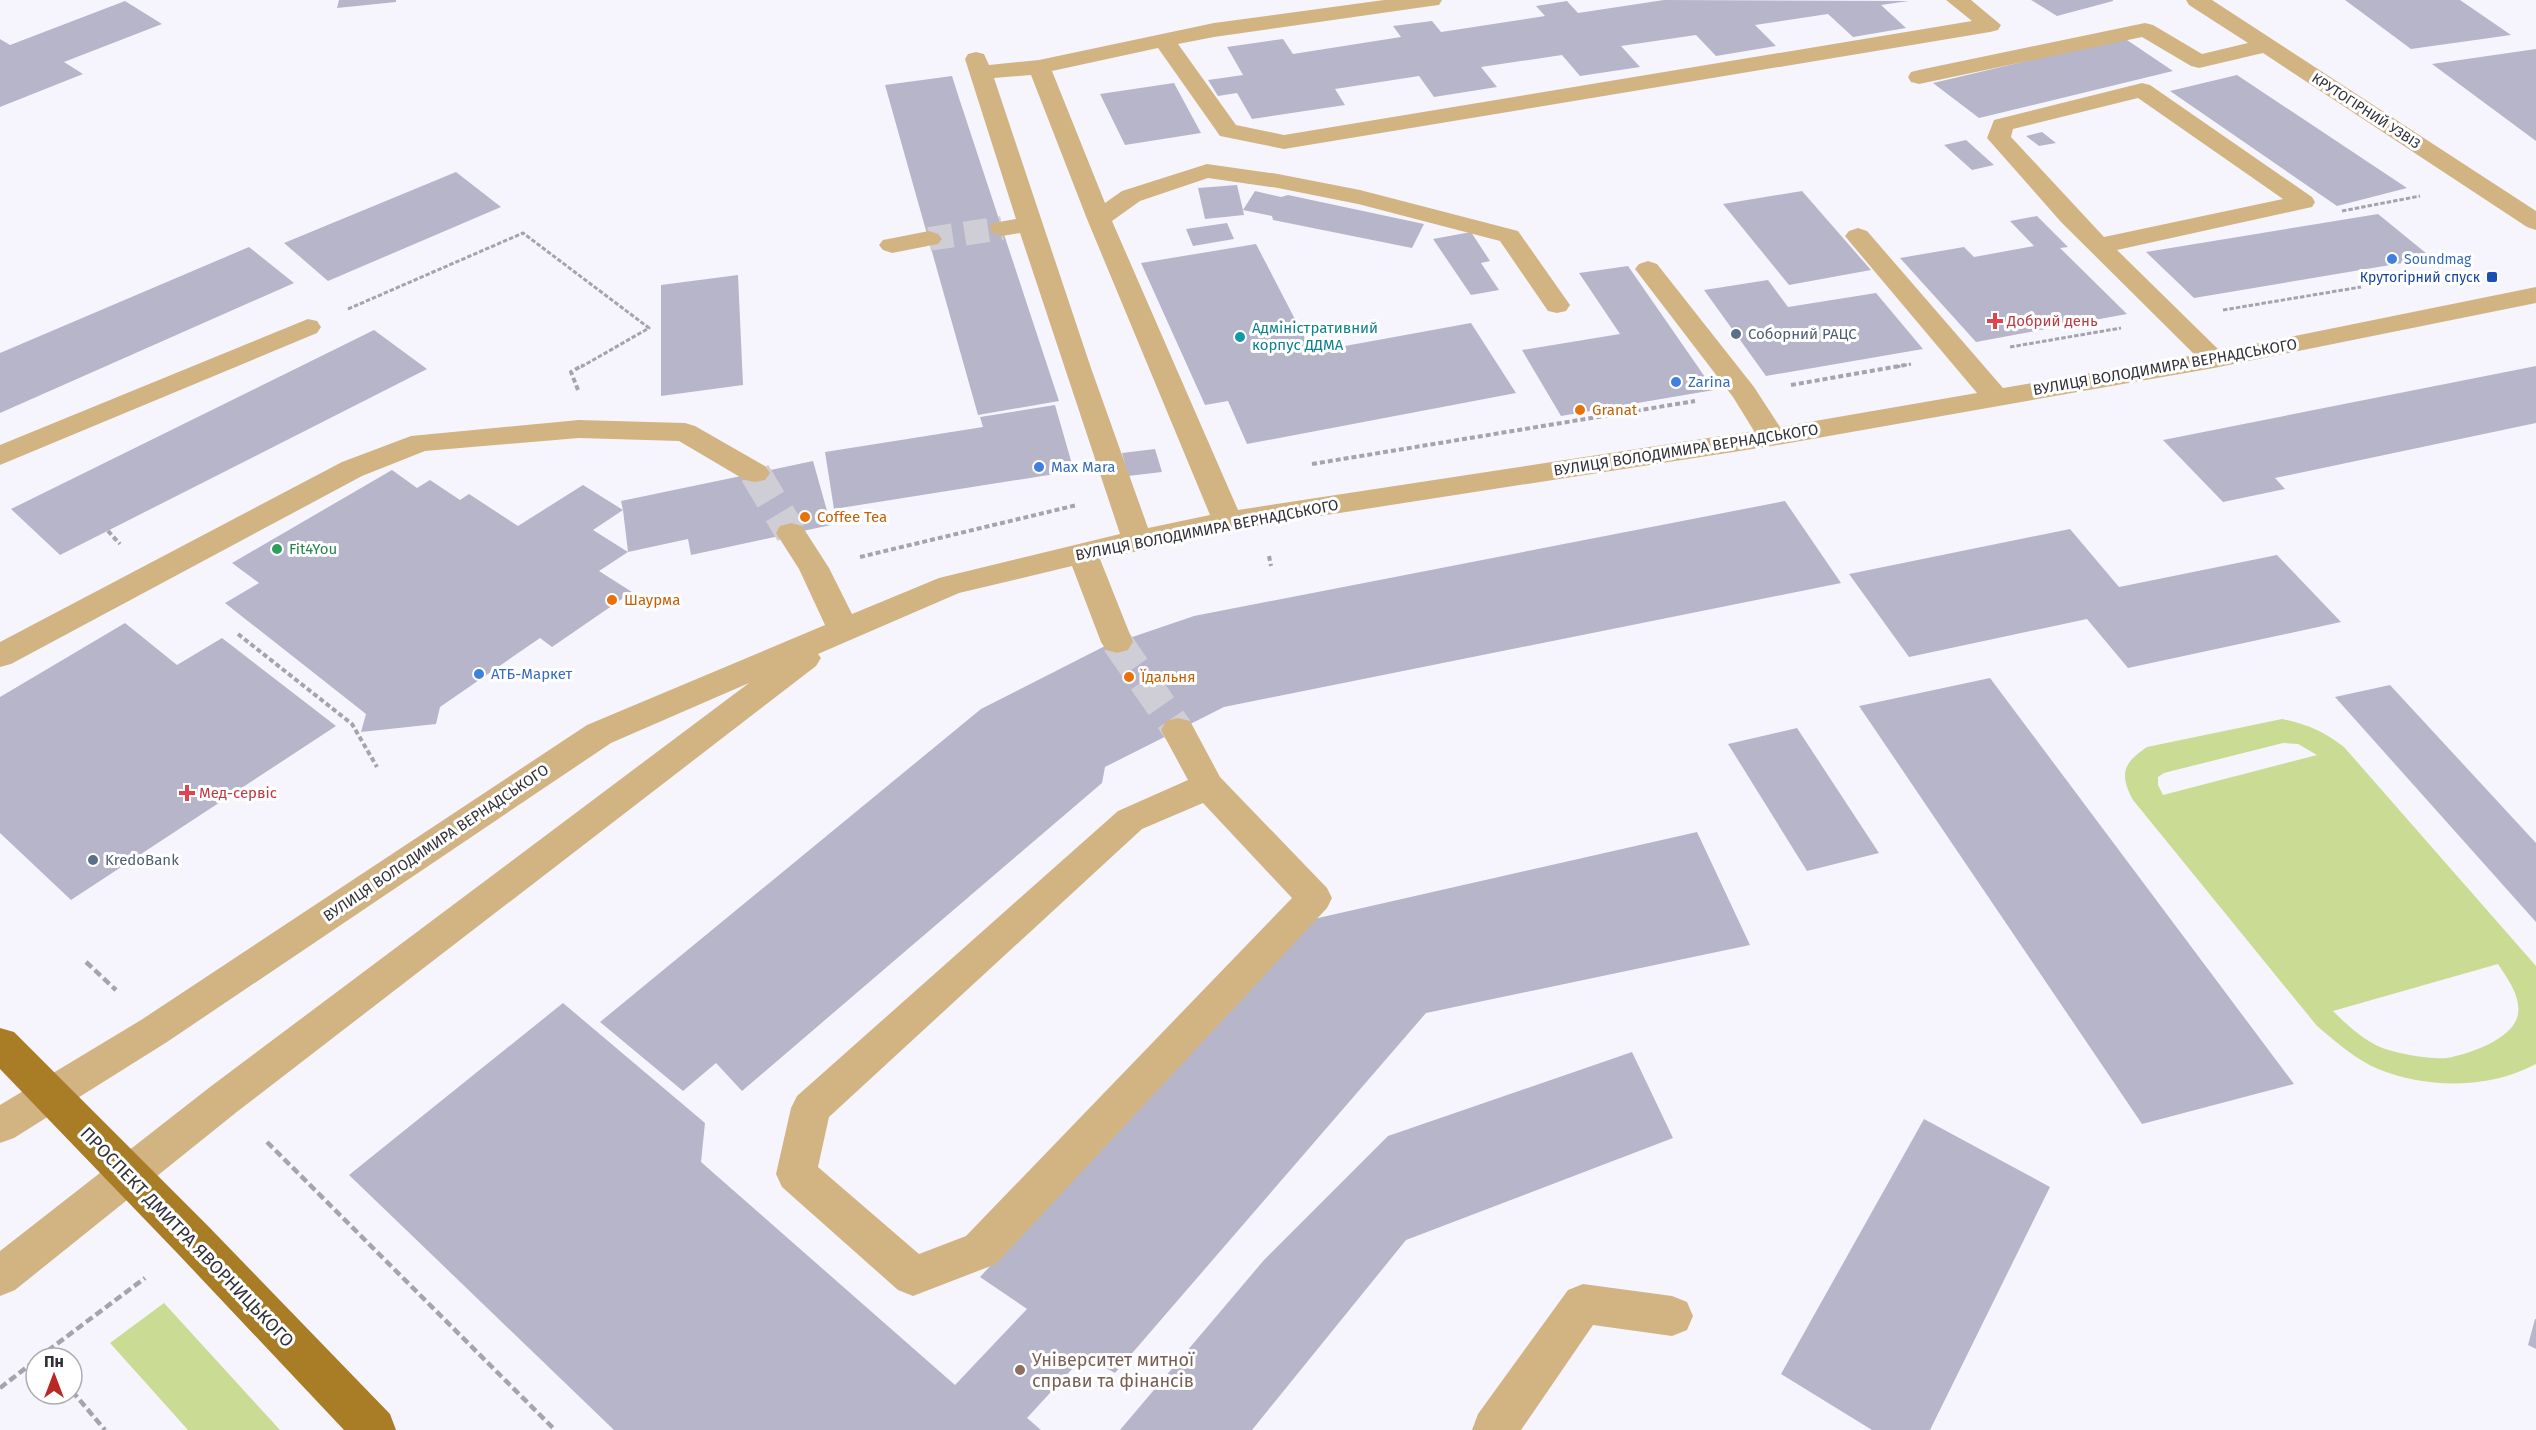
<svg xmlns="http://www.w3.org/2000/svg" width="2536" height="1430" font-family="'Fira Sans',sans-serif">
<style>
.green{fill:#cadb94;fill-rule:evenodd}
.building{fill:#b7b5ca}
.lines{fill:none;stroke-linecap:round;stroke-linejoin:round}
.minor-tunnel-far1{stroke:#cfced7;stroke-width:24;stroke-dasharray:24 12;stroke-linecap:butt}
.minor-tunnel{stroke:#cfced7;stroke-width:31;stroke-dasharray:31 16;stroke-linecap:butt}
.path-far2{stroke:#a5a4ac;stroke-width:3;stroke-dasharray:4.5 2;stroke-linecap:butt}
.path-far1{stroke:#a5a4ac;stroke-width:4;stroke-dasharray:5 3;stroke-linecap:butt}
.path{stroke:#a5a4ac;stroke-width:4.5;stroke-dasharray:8 4;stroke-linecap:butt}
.minor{fill:#d2b482;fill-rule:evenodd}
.major{fill:#a97d26;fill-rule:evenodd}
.shop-dot{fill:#3f7fe0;stroke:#fff;stroke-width:2}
.transit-dot{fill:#1a4fb4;stroke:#fff;stroke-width:2}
.health-dot{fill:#e0444e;stroke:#fff;stroke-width:2}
.service-dot{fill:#5c6f8a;stroke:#fff;stroke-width:2}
.culture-dot{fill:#0f9aa8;stroke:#fff;stroke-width:2}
.food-dot{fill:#e8710a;stroke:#fff;stroke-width:2}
.leisure-dot{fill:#2e9e5b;stroke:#fff;stroke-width:2}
.education-dot{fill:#8d6e63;stroke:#fff;stroke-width:2}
.labels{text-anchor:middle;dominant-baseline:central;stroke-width:6;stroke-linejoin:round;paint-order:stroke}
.far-street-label{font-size:14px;fill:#323139;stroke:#fff}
.far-shop-label{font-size:14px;fill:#366cbe;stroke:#fff;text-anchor:start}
.far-transit-label{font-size:14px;fill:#164399;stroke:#fff;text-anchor:end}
.health-label{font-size:15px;fill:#be3a42;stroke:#fff;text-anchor:start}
.culture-label{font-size:15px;fill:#0d838f;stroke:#fff;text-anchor:start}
.service-label{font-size:15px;fill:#4e5e75;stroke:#fff;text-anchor:start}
.street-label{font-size:15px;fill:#323139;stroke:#fff}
.shop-label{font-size:15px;fill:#366cbe;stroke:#fff;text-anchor:start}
.food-label{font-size:15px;fill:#c56008;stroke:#fff;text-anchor:start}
.leisure-label{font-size:15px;fill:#27864d;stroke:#fff;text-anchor:start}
.near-street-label{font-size:18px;fill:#323139;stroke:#fff}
.near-education-label{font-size:18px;fill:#785e54;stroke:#fff;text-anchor:start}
</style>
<rect width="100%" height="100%" fill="#f6f5fe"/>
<!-- green -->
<g class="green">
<path d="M2282,719C2307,724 2325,732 2344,747L2536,966V1064C2490,1089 2427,1089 2378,1069C2355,1059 2336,1042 2317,1026L2133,800C2119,774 2123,763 2147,747ZM2283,743L2298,744L2317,755L2163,795L2158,785V777L2164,773ZM2498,964C2507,978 2521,996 2518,1014C2514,1039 2469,1054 2447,1058C2432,1060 2394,1053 2380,1047C2361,1038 2347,1025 2333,1011Z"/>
<polygon points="164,1303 280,1430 188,1430 110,1343"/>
</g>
<!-- building -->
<g class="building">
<polygon points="339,0 396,0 396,2 337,8"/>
<polygon points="1664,0 1909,1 1881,5 1906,28 1853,37 1828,14 1755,25 1776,46 1716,56 1696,35 1621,46 1640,67 1580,76 1562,55 1481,67 1497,87 1434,97 1419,76 1335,89 1345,105 1252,119 1237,93 1218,96 1208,80 1243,75 1227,47 1283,39 1293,54 1401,37 1393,26 1432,21 1441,32 1545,16 1536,6 1567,1 1578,13"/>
<polygon points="2031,0 2113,0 2113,1 2057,16"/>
<polygon points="2345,0 2460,0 2511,35 2411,49"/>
<polygon points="125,1 162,24 64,62 83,74 0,107 0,39 10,45"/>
<polygon points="2124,38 2173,71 1979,118 1933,83"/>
<polygon points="2536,49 2536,141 2432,64"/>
<polygon points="2237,75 2252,85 2407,188 2337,206 2170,91"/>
<polygon points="952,76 959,98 1059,401 978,415 885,85"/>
<polygon points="1174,83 1201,133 1125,145 1100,94"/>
<polygon points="2042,132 2056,143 2039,146 2026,136"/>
<polygon points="1966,140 1994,165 1972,170 1944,145"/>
<polygon points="456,172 501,207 328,281 284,243"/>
<polygon points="1237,185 1243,210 1255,191 1281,197 1288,195 1424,224 1412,248 1273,220 1272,216 1243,210 1244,215 1205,219 1198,188"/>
<polygon points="1802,191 1871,270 1789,285 1723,204"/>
<polygon points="2378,214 2432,258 2194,298 2146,252"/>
<polygon points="2037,216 2068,247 2060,248 2127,314 1976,342 1900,258 1964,247 1974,257 2034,246 2010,221"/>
<polygon points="1227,223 1234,239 1193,246 1186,229"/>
<polygon points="1471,232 1490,261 1481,263 1499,290 1471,295 1433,239"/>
<polygon points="1256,244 1312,352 1471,323 1516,393 1247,444 1228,401 1205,405 1141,263"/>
<polygon points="249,247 294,283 0,413 0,353"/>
<polygon points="1628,266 1714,390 1561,416 1522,350 1620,334 1579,273"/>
<polygon points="738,275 743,385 661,396 661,285"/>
<polygon points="1768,280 1788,307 1876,293 1923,349 1766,376 1704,290"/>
<polygon points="374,330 427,369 60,555 11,509"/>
<polygon points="2536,366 2536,423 2275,478 2285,489 2223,502 2163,440"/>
<polygon points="1055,405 1074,471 834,509 825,452 983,427 980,417"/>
<polygon points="1155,449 1162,472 1128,476 1122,453"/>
<polygon points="813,461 831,525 691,555 688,539 628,552 623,510 593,530 628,552 599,571 632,592 552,647 540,638 440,707 436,724 361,732 366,714 225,603 259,583 232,563 392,470 417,488 430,480 460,500 469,494 518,526 583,485 623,510 621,501"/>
<polygon points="1785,501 1841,583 1224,707 1105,767 1102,783 742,1091 716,1063 683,1091 600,1022 981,709 1103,647 1194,616"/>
<polygon points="2070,529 2119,587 2277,555 2341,622 2128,668 2087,619 1909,657 1849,574"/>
<polygon points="125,623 177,665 222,638 336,726 71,900 0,833 0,697"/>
<polygon points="1990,678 2294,1084 2142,1124 1859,706"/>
<polygon points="2390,685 2536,843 2536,922 2335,697"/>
<polygon points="1797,728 1879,853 1807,871 1728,744"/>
<polygon points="1697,832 1750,945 1426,1013 1115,1373 1084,1356 1027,1418 1041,1430 614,1430 349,1175 563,1003 705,1123 701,1162 955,1385 1027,1309 980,1277 1305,921"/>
<polygon points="1632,1052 1673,1138 1406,1240 1252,1430 1120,1430 1264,1260 1388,1136"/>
<polygon points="1924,1119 2050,1187 1930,1430 1872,1430 1781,1374"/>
<polygon points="2535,1319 2536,1319 2536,1349 2528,1345"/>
</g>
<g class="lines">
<!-- minor-tunnel-far1 -->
<polyline class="minor-tunnel-far1" points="929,239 1002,228"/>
<!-- minor-tunnel -->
<g class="minor-tunnel">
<polyline points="755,473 791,533"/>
<polyline points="1117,642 1178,730"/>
</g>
<!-- path-far2 -->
<g class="path-far2">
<polyline points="2342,211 2420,196"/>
<polyline points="348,309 523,233 649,328 581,367"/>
<polyline points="2223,310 2361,287"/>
<polyline points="2010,347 2121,328"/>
<polyline points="1896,367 1911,364"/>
</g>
<!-- path-far1 -->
<g class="path-far1">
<polyline points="1791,385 1905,365"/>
<polyline points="578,390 571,372 583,365"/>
<polyline points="1312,464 1695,401"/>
<polyline points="108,531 120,544"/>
<polyline points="1269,556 1271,566"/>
<polyline points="860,557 1077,505"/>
<polyline points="238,634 352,724 377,767"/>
</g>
<!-- path -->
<g class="path">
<polyline points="86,962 116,990"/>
<polyline points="267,1142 555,1430"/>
<polyline points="38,1358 145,1278"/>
<polyline points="0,1388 36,1360"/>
<polyline points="72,1391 105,1430"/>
</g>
<!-- minor -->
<g class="minor">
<path d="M1384,0H1442L1439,5L1431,6L1214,37L1178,44L1236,125L1284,135L1972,21L1946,0H1971L2001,25L1998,30L1990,32L1284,149L1220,136L1158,48L1052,71L1105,203L1122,191L1207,164L1278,174L1360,190L1518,231L1570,305L1566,311L1557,313L1548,311L1500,241L1358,204L1278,188L1208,178L1140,201L1112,221L1238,510L1754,431L1733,397L1635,269L1639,264L1648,261L1657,264L1754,387L1780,427L1977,393L1849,241L1845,236L1849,231L1858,228L1867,231L2003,388L2195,355L2061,222L1987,138L1994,120L2142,83L2150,85L2312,197L2315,202L2312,207L2303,209L2117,250L2220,351L2536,287V303L2214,368L1772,446L1262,525L1100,559L1133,642L1128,650L1117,653L1106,650L1101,642L1072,566L959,593L818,654L821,658L816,666L238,1111L15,1290L0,1296V1251L210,1087L749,683L611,743L167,1042L14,1138L0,1143V1105L141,1020L587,725L825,625L799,569L776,533L780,526L791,523L802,526L829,568L852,614L939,578L1120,534L1020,233L1002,236L993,233L989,228L993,223L1016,219L965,59L968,54L976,52L984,54L989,65L1039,60L1214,23ZM1031,75L1087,219L1210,515L1148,528L1091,368L994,78ZM2138,98L2283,199L2104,237L2011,137L2013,129Z"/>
<polygon points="2186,0 2212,0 2536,211 2536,230 2527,227 2263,53 2199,68 2191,66 2142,37 1919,84 1911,82 1908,77 1911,72 1919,70 2145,23 2153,25 2202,54 2248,43 2189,5"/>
<polygon points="929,231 938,234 942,239 938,244 892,253 883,250 879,245 883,240"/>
<polygon points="308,319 317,321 321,327 317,333 0,465 0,445"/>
<polygon points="579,420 685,423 695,426 765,466 770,473 765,480 755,482 745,480 679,441 579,438 425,451 362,476 11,664 0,667 0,642 342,462 411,436"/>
<path d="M1178,718L1190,721L1220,777L1327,888L1332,898L1327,908L996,1264L913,1296L898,1290L782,1187L776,1174L791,1108L797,1096L1118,811L1188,780L1161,730L1166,721ZM1203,803L1292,898L966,1236L919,1254L818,1167L829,1117L1142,829Z"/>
<polygon points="1583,1284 1672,1296 1687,1302 1693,1316 1687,1330 1672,1336 1593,1325 1521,1430 1472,1430 1478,1414 1568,1290"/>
</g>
<!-- major -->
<polygon class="major" points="0,1028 14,1032 209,1227 390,1414 396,1430 344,1430 179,1255 0,1069"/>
</g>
<!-- markers -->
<g class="shop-dot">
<circle cx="2392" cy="259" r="6"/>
<circle cx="1676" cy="382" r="6"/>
<circle cx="1039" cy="467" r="6"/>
<circle cx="479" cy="674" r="6"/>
</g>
<rect class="transit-dot" x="2486" y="271" width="12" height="12" rx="3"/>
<g class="health-dot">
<path d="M1992 312h6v6h6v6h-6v6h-6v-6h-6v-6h6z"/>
<path d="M184 784h6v6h6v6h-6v6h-6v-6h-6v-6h6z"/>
</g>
<g class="service-dot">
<circle cx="1736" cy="334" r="6"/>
<circle cx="93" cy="860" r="6"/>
</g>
<circle class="culture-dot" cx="1240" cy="337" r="6"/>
<g class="food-dot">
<circle cx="1580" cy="410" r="6"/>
<circle cx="805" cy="517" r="6"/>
<circle cx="612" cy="600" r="6"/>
<circle cx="1129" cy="677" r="6"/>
</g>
<circle class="leisure-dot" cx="277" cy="549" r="6"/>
<circle class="education-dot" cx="1020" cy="1370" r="6"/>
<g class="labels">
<!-- far-street labels -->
<g class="far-street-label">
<text transform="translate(2366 111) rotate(33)">КРУТОГІРНИЙ УЗВІЗ</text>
</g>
<!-- far-shop labels -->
<g class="far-shop-label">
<text x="2404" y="259">Soundmag</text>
</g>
<!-- far-transit labels -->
<g class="far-transit-label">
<text x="2480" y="277">Крутогірний спуск</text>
</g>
<!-- health labels -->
<g class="health-label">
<text x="2007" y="321">Добрий день</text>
<text x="199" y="793">Мед-сервіс</text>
</g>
<!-- culture labels -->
<g class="culture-label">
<text x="1252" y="328">Адміністративний<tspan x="1252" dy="17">корпус ДДМА</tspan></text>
</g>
<!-- service labels -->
<g class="service-label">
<text x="1748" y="334">Соборний РАЦС</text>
<text x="105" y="860">KredoBank</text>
</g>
<!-- street labels -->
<g class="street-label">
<text transform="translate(2165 367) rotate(-10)">ВУЛИЦЯ ВОЛОДИМИРА ВЕРНАДСЬКОГО</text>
<text transform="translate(1686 450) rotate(-9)">ВУЛИЦЯ ВОЛОДИМИРА ВЕРНАДСЬКОГО</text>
<text transform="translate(1207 530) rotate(-11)">ВУЛИЦЯ ВОЛОДИМИРА ВЕРНАДСЬКОГО</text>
<text transform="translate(436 843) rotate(-34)">ВУЛИЦЯ ВОЛОДИМИРА ВЕРНАДСЬКОГО</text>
</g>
<!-- shop labels -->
<g class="shop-label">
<text x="1688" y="382">Zarina</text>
<text x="1051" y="467">Max Mara</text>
<text x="491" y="674">АТБ-Маркет</text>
</g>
<!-- food labels -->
<g class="food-label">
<text x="1592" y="410">Granat</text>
<text x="817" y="517">Coffee Tea</text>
<text x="624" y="600">Шаурма</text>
<text x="1141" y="677">Їдальня</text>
</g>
<!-- leisure labels -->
<g class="leisure-label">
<text x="289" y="549">Fit4You</text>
</g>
<!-- near-street labels -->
<g class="near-street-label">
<text transform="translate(187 1237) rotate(46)">ПРОСПЕКТ ДМИТРА ЯВОРНИЦЬКОГО</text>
</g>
<!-- near-education labels -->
<g class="near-education-label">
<text x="1032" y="1360">Університет митної<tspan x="1032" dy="21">справи та фінансів</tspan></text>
</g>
</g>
<!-- north arrow -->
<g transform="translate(54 1376)"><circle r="28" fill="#ffffff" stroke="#adadb0" stroke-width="1.5"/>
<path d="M0-4.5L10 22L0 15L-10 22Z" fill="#b82924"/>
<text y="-9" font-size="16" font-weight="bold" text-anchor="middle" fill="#323139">Пн</text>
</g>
</svg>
